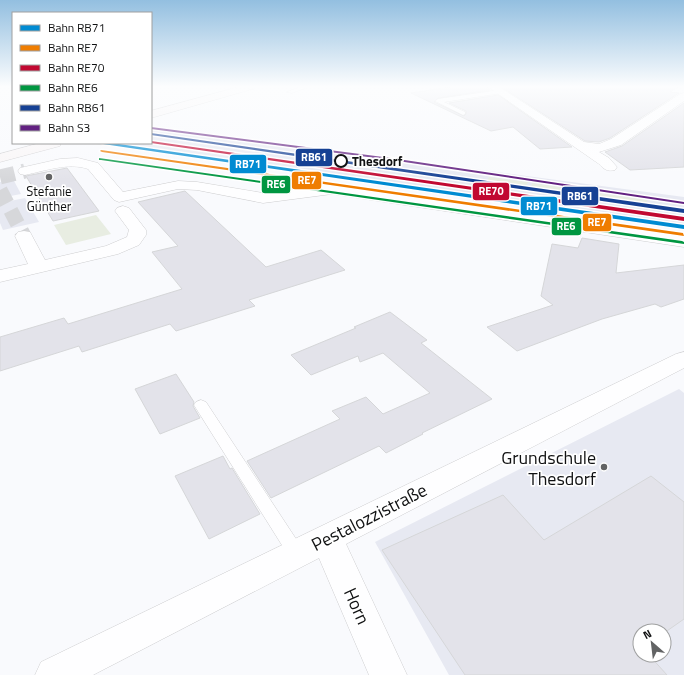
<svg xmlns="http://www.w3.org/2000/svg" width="684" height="675" font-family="'Titillium Web',sans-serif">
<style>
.built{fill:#e7e9f2;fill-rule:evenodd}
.green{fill:#e8ede2}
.building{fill:#e3e3ea;stroke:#d5d6d8}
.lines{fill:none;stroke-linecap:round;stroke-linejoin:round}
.street-tunnel{stroke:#d6d7da;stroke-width:15;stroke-dasharray:15 8;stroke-linecap:butt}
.lane-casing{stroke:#ceced0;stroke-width:1}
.street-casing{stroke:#ceced0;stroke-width:1}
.secondary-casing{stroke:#ceced0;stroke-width:1}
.lane{fill:#fefeff;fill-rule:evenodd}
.street{fill:#fefeff;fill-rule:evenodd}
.secondary{fill:#f9f6f7;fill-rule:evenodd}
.rail-1-casing{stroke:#fff;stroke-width:3}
.rail-2-casing{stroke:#fff;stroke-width:3}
.rail-3-casing{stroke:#fff;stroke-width:3}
.rail-4-casing{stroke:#fff;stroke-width:3}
.rail-5-casing{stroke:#fff;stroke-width:3}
.rail-6-casing{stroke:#fff;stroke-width:3}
.rail-1{fill:#008bd2;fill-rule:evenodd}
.rail-2{fill:#ef7d00;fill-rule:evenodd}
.rail-3{fill:#c10831;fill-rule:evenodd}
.rail-4{fill:#009641;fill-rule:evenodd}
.rail-5{fill:#164194;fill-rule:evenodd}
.rail-6{fill:#622181;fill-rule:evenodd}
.stop-dot{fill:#fff;stroke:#101112;stroke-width:2}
.poi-dot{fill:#626364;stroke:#fff;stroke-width:1.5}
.labels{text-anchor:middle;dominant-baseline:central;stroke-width:3.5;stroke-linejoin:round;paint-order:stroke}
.far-stop-label{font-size:13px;font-weight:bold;fill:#101112;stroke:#fff;text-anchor:start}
.far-poi-label{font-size:13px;fill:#101112;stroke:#fff}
.near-poi-label{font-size:18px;fill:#101112;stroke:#fff;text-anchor:end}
.near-street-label{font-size:18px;fill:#101112;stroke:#fff}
.line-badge{stroke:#fff;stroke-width:1.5}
.badge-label{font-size:11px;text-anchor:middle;font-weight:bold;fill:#fff}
</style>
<rect width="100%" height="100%" fill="#f9fafd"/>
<!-- built -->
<g class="built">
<polygon points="151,126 684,197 684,230 90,143 151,143"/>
<polygon points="13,179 21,194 0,198 0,182"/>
<polygon points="25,198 39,222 3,230 0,223 0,203"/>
<path d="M679,389L684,393V675H449L375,542ZM640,631H664V655H640Z"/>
</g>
<!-- green -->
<g class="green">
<polygon points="489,177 528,182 526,187 487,181"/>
<polygon points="532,183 586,191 585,195 531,188"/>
<polygon points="591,192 647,200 647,203 591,196"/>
<polygon points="96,215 111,234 66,245 54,225"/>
</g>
<!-- building -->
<g class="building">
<polygon points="457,86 486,86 490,90 438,98 434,102 464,116 466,114 466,111 449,103 498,95 572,147 540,149 513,127 491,131 411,93"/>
<polygon points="500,86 680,86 670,92 679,93 610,138 599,142 585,141"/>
<polygon points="684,103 684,167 630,170 605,152 622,146"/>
<polygon points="67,168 99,211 53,221 26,176"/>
<polygon points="185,191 266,267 321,250 345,270 249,300 255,306 176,331 170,324 82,352 79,346 0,371 0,337 64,318 68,324 182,289 152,252 178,246 138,202"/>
<polygon points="582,238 619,244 616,273 684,265 684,299 661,307 655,304 602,319 517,351 487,327 553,305 541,296 552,244 578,248"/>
<polygon points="390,312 427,340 421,343 492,399 422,433 423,434 386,453 379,446 271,498 247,461 340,419 332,411 366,397 383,414 430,393 383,353 360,362 358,356 311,375 291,355 356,328 354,327"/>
<polygon points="176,374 194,402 193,406 200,418 160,434 135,389"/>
<polygon points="223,456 230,469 232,468 260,514 209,539 175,476"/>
<polygon points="651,476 684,502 684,619 664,633 664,631 640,631 640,655 649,655 667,675 465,675 382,550 503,495 544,540"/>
</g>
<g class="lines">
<!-- street-tunnel -->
<g class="street-tunnel">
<polyline points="0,177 25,171"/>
<polyline points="0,190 24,236"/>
</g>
<defs>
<g id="lane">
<polygon points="303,86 311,86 292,93 287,92"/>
<polygon points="500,90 503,92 502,93 444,102 465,112 465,114 463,115 435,101 438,99"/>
<polygon points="201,400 206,402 302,548 305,553 302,558 296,561 290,558 194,405 196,402"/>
</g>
<g id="street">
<path d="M487,86H498L584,142L599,144L611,139L680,94L684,93V101L621,145L599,152L609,158L617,167L615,170C607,172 604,169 599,164Z"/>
<path d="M78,158L98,163L123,192L178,181L197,182L263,193L332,184L684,237V247L332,194L263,203L197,190L178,189L119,202L114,200L88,169C69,162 44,171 25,175L20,174L18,171L20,168L60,159Z"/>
<polygon points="123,206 129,208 146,230 146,235 139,245 118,254 0,282 0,270 28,264 15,236 18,232 24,231 30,232 45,260 106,246 127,237 129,230 115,211 117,208"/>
<polygon points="684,352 684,368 346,544 407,675 369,675 319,558 93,675 35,675 41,662 676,354"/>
</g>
<g id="secondary">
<polygon points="242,86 257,86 256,88 151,118 151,111"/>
<polygon points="40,143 61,143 60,146 0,162 0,154"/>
</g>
</defs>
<!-- lane casing -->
<use href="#lane" class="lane-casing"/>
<!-- street casing -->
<use href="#street" class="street-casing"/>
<!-- secondary casing -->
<use href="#secondary" class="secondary-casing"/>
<!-- lane -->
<use href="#lane" class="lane"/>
<!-- street -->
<use href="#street" class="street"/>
<!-- secondary -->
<use href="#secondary" class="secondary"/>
<defs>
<polygon id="rail-1" points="101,143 112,143 684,225 684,229 103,144"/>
<polygon id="rail-2" points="101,150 683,233 684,236 102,152 100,151"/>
<polygon id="rail-3" points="151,141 684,217 684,221 151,143 150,143"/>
<polygon id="rail-4" points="99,158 682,241 684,242 684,244 101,160 99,160"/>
<polygon id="rail-5" points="151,133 684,209 684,213 151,135"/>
<polygon id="rail-6" points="151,127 391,158 684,202 684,204 391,160 151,129"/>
</defs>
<!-- rail-1 casing -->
<use href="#rail-1" class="rail-1-casing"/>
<!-- rail-2 casing -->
<use href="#rail-2" class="rail-2-casing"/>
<!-- rail-3 casing -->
<use href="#rail-3" class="rail-3-casing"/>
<!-- rail-4 casing -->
<use href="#rail-4" class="rail-4-casing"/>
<!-- rail-5 casing -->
<use href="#rail-5" class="rail-5-casing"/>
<!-- rail-6 casing -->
<use href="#rail-6" class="rail-6-casing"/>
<!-- rail-1 -->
<use href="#rail-1" class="rail-1"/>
<!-- rail-2 -->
<use href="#rail-2" class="rail-2"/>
<!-- rail-3 -->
<use href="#rail-3" class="rail-3"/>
<!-- rail-4 -->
<use href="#rail-4" class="rail-4"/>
<!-- rail-5 -->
<use href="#rail-5" class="rail-5"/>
<!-- rail-6 -->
<use href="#rail-6" class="rail-6"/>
</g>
<!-- sky -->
<linearGradient id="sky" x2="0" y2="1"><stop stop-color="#93bfe0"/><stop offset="0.48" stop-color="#fcfdfe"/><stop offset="1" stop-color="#fcfdfe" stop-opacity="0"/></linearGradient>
<rect width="684" height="180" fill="url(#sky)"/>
<!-- markers -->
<circle class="stop-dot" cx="341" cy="161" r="6"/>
<g class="poi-dot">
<circle cx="49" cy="177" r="4"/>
<circle cx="604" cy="467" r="4"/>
</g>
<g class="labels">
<!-- far-stop labels -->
<g class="far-stop-label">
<text x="352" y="161">Thesdorf</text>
</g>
<!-- far-poi labels -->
<g class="far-poi-label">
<text x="49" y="191">Stefanie<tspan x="49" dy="15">Günther</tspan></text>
</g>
<!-- near-poi labels -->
<g class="near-poi-label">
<text x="596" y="457">Grundschule<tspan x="596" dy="21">Thesdorf</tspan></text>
</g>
<!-- near-street labels -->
<g class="near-street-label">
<text transform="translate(369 517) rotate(-27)">Pestalozzistraße</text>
<text transform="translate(357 606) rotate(66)">Horn</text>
</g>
</g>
<g class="line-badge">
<rect x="295" y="148" width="38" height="19" rx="4" fill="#164194"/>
<rect x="229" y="154" width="38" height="20" rx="4" fill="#008bd2"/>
<rect x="291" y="171" width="31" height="19" rx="4" fill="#ef7d00"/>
<rect x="261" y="175" width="30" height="19" rx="4" fill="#009641"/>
<rect x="472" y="182" width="38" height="19" rx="4" fill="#c10831"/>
<rect x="561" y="186" width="38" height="20" rx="4" fill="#164194"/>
<rect x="520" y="196" width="38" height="20" rx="4" fill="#008bd2"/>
<rect x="582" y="213" width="30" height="19" rx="4" fill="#ef7d00"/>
<rect x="551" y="217" width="31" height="19" rx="4" fill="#009641"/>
</g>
<g class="badge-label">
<text x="314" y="161">RB61</text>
<text x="248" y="168">RB71</text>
<text x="307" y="184">RE7</text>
<text x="276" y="188">RE6</text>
<text x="491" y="195">RE70</text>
<text x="580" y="200">RB61</text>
<text x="539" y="210">RB71</text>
<text x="597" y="226">RE7</text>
<text x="566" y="230">RE6</text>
</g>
<!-- legend -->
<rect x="12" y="12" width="140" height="132" fill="#ffffff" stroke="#9fa0a0"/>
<rect x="20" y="25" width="20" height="6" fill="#008bd2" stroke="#9fa0a0"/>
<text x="48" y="32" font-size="12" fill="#101112">Bahn RB71</text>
<rect x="20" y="45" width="20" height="6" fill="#ef7d00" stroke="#9fa0a0"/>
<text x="48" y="52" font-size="12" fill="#101112">Bahn RE7</text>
<rect x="20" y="65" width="20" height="6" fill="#c10831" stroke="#9fa0a0"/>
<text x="48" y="72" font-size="12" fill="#101112">Bahn RE70</text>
<rect x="20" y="85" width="20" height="6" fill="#009641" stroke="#9fa0a0"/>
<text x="48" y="92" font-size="12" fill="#101112">Bahn RE6</text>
<rect x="20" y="105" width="20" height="6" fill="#164194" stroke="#9fa0a0"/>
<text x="48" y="112" font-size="12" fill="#101112">Bahn RB61</text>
<rect x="20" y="125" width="20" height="6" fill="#622181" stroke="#9fa0a0"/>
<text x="48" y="132" font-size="12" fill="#101112">Bahn S3</text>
<!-- north arrow -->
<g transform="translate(652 643) rotate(332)"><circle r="19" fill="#ffffff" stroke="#9fa0a0"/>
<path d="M0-3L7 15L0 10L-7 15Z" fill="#626364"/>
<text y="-6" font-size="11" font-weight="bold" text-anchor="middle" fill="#101112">N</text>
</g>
</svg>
